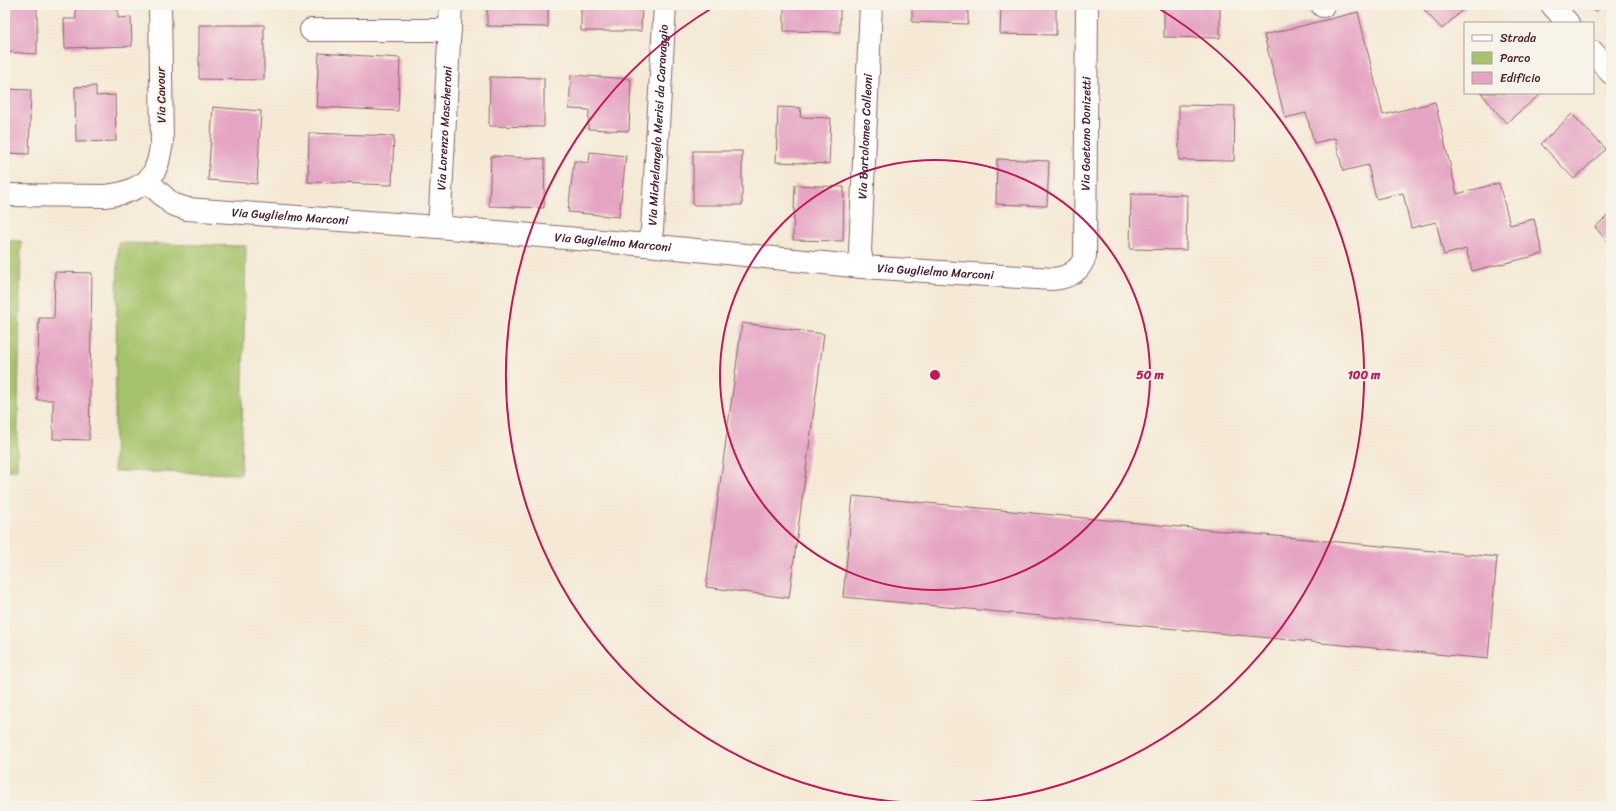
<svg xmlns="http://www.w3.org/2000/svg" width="1616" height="811" font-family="Sriracha,sans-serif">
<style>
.green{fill:#a5c36b;stroke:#78714b}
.building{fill:#e5a4c3}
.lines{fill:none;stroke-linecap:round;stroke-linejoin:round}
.minor-casing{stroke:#866666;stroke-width:24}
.minor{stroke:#fff;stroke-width:22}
.ring{fill:none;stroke:#c2185b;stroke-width:2}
.labels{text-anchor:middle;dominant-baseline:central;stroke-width:4;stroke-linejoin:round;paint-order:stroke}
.street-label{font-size:12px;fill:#4a1f2b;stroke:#f7f3e8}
.centre{fill:#c2185b;stroke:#f7f3e8;stroke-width:2}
.ring-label{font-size:12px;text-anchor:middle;font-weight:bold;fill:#c2185b;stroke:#f7f3e8;stroke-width:4;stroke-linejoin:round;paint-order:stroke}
</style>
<rect width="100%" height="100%" fill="#f7f3e8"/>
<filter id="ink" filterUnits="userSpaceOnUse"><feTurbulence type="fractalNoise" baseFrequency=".025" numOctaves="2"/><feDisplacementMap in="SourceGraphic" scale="8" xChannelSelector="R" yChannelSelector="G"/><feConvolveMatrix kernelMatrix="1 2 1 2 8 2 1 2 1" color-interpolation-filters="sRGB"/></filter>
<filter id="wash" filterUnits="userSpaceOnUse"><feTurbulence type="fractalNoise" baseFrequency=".012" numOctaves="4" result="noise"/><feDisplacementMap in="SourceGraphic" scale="16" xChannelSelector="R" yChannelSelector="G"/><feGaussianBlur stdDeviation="0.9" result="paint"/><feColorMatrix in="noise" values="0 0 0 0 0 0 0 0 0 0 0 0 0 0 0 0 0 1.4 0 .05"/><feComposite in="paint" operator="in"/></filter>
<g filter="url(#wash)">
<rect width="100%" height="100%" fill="#f5e9d5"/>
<!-- green -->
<g class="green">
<polygon points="5,241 21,241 17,470 5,470"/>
<polygon points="118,243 246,246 241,474 114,471"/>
</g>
<g id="blocks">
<!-- building -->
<g class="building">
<polygon points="5,5 37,5 37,54 5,52"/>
<polygon points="75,5 118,5 118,18 131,17 132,46 65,48 64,19 76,19"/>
<polygon points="487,5 548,5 548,27 487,26"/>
<polygon points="581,5 642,5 641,31 581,31"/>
<polygon points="784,5 840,5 840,32 784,31"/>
<polygon points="912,5 968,5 968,24 912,22"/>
<polygon points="1001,5 1056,5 1056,35 1000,34"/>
<polygon points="1164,5 1220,5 1220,38 1164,37"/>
<polygon points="1430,5 1468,5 1442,29 1424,10"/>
<polygon points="1589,5 1604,5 1596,12"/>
<polygon points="1358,12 1383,115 1435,102 1457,194 1499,183 1510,225 1534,219 1543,254 1472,271 1466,249 1444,255 1436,222 1411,228 1403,193 1376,199 1368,165 1343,171 1335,138 1314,143 1306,113 1285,118 1264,35"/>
<polygon points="199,25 264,25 264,80 199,79"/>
<polygon points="319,53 400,58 398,111 316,107"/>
<polygon points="571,75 631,79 629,131 588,129 589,110 569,109"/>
<polygon points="490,77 544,78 544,127 489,126"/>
<polygon points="96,86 96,96 115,95 116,141 76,142 75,87"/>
<polygon points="5,89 31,90 29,154 5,153"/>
<polygon points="1481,93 1542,93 1506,123"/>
<polygon points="1179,105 1235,106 1234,161 1179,160"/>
<polygon points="213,107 261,111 257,184 208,180"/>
<polygon points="778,107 801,108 800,117 831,118 829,164 776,162"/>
<polygon points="1572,114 1606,149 1574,179 1541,144"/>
<polygon points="309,133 394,136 392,185 308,182"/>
<rect x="693" y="151" width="49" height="54"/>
<polygon points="590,152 626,156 619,217 568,212 574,161 589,163"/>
<polygon points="491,156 545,159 544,208 489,206"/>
<polygon points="997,159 1049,161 1047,206 996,204"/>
<polygon points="795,185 844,187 843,241 793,240"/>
<polygon points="1131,194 1187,195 1186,250 1130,249"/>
<polygon points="1611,213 1611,246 1595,227"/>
<polygon points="55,272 92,273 89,440 53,439 53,400 37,400 39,318 54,318"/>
<polygon points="742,323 824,334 789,598 706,587"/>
<polygon points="853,496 1497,557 1488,659 843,597"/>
</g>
</g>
</g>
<g filter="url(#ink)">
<use href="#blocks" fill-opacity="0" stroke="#866666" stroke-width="1"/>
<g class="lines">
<defs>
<g id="minor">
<polyline points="1322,5 1323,6"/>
<polyline points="1552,5 1568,23"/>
<polyline points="311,30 450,30"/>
<polyline points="1593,52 1611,73"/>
<path id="s1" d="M147,181L172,204L187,209L438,227L647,245L863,267L1052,279C1067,278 1080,272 1085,256L1087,5"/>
<polyline points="5,195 106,196 123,193 136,188 147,181 154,172 158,162 162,143 160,5"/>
<path id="s2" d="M438,227L440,212L451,5"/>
<path id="s3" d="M647,245L652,230L665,5"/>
<path id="s4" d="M863,267L860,251L871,5"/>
</g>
</defs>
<!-- minor casing -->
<use href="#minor" class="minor-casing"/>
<!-- minor -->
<use href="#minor" class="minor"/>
</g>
</g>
<!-- distance rings -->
<g class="ring">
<circle cx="935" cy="375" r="215"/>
<path d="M1153 5A429 429 0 1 1 717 5"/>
</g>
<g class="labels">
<!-- street labels -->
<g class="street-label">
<text transform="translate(161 95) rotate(-91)">Via Cavour</text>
<text stroke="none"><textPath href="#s3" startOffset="121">Via Michelangelo Merisi da Caravaggio</textPath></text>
<text stroke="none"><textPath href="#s2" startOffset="99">Via Lorenzo Mascheroni</textPath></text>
<text stroke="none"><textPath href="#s1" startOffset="1083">Via Gaetano Donizetti</textPath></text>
<text stroke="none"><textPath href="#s4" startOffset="131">Via Bartolomeo Colleoni</textPath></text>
<text stroke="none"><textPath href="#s1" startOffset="153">Via Guglielmo Marconi</textPath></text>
<text stroke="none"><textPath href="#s1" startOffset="477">Via Guglielmo Marconi</textPath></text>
<text stroke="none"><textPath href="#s1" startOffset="801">Via Guglielmo Marconi</textPath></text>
</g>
</g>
<circle cx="935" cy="375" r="6" class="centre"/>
<g class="ring-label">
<text x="1150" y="379">50 m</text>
<text x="1364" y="379">100 m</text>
</g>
<!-- margin -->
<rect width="1616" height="811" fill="none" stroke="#f7f3e8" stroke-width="20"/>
<!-- legend -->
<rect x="1464" y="22" width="130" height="72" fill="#f7f3e8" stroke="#b29e9c"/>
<rect x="1472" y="35" width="20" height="6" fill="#ffffff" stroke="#b29e9c"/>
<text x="1500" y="42" font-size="12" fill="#4a1f2b">Strada</text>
<rect x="1472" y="52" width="20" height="12" fill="#a5c36b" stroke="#b29e9c"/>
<text x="1500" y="62" font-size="12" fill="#4a1f2b">Parco</text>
<rect x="1472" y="72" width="20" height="12" fill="#e5a4c3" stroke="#b29e9c"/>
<text x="1500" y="82" font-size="12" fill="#4a1f2b">Edificio</text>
</svg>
